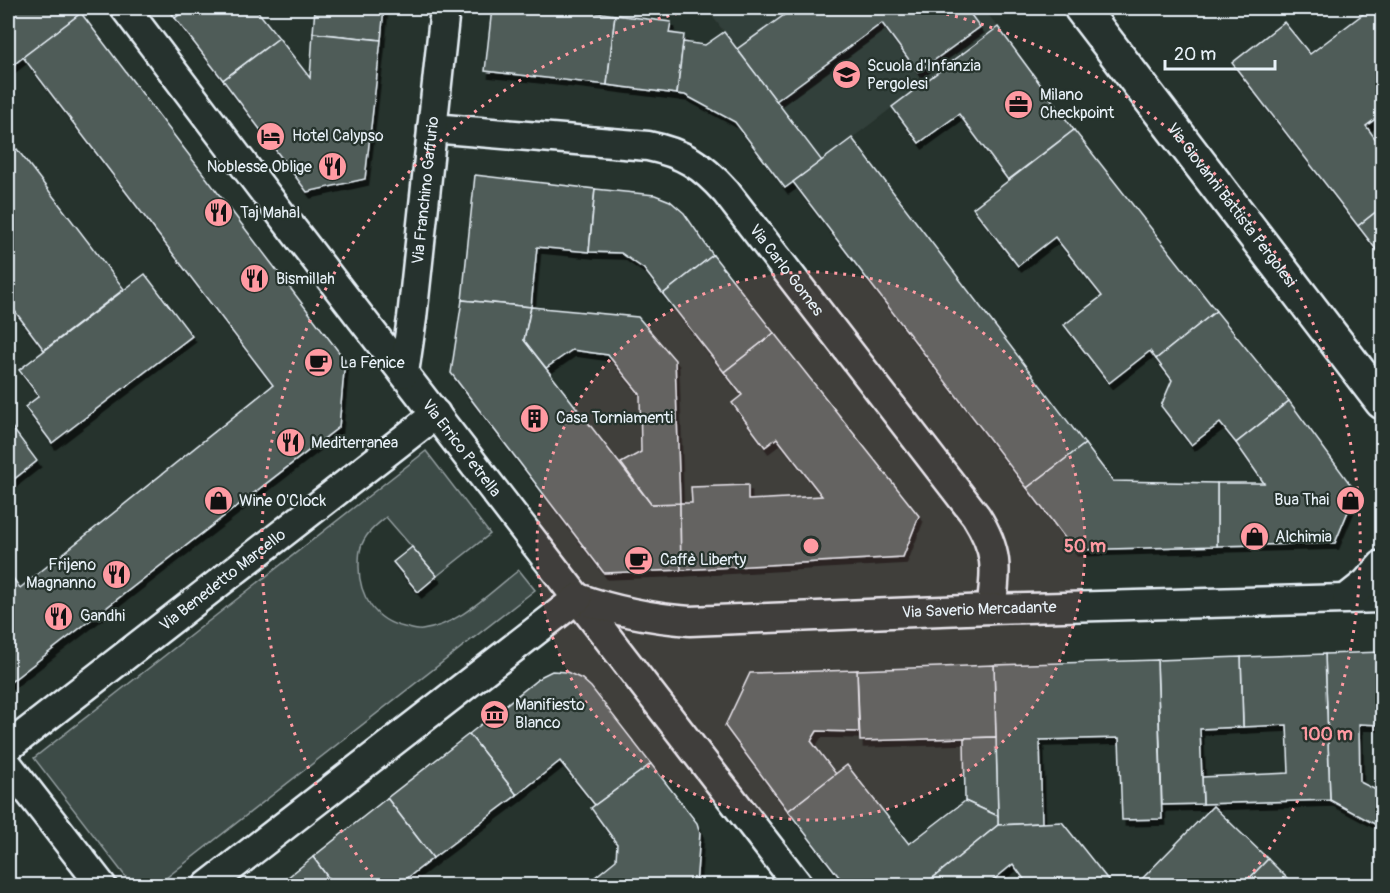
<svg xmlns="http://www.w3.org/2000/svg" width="1390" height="893" font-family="Pangolin,sans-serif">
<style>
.built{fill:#333f3a}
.green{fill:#3e4b47;stroke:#939ea0;stroke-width:1.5}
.building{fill:#505c59;stroke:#e8f1f8;stroke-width:1.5;filter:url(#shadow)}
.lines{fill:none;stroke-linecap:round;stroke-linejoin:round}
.minor-casing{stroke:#e8f1f8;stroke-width:33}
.secondary-casing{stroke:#e8f1f8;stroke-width:38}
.minor{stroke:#26332d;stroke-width:28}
.secondary{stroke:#26332d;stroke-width:33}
.ring{fill:none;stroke:#ff9aa2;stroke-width:3;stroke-dasharray:3 6}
.labels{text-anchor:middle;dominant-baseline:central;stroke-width:4.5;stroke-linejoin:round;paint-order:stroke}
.poi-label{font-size:16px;fill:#e8f1f8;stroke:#26332d;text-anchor:start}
.street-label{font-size:16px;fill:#e8f1f8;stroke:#26332d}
.centre{fill:#ff9aa2;stroke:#26332d;stroke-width:3}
.ring-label{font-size:18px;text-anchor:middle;font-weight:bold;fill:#ff9aa2;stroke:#26332d;stroke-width:4.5;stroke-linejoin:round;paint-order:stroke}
</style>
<defs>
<filter id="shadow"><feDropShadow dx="3.5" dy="6" stdDeviation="0" flood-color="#0009"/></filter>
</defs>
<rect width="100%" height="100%" fill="#26332d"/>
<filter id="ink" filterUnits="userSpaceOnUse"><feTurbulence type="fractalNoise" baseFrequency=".0167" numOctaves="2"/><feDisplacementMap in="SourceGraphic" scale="12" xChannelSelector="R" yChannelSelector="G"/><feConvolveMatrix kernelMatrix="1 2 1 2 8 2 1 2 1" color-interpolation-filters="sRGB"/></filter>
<g filter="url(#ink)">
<!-- built -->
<polygon class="built" points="706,8 983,8 998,27 822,161"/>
<!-- green -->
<path class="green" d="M426,451L490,534L437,576L386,517C378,524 369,530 364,540C359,548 359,557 359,567C359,596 375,621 404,627C410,628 417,631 422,630C460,625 490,592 519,570L535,590L157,885H132L34,758Z"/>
<!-- building -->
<g class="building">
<polygon points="8,8 76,8 81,13 8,69"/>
<polygon points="168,8 189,8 175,18"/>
<polygon points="189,8 255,8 279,38 223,80 175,18"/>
<polygon points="315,8 384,8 381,40 313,33"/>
<polygon points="492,8 566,8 615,15 607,85 485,71"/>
<polygon points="794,8 966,8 980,27 918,72 882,23 776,101 737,49"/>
<polygon points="1371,8 1382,8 1382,114 1366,126 1382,148 1382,207 1358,226 1232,63 1284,22 1310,54"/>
<polygon points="81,13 345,360 339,427 8,684 8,571 20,588 273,385 23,57"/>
<polygon points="615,15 671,22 669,33 684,35 677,94 607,85"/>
<polygon points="998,27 1074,130 1008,180 959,114 919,143 892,107"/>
<polygon points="724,32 822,161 785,188 735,122 685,95 677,94 683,42 705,45"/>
<polygon points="313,33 381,40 365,179 307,192 223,80 279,38 310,78"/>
<polygon points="1074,130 1216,311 1156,359 1150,351 1109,383 1064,325 1102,296 1055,237 1018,266 973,208"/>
<polygon points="852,138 1085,444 1027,488 793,182"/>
<polygon points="17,149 124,289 44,350 8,302 8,156"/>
<polygon points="475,175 595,189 589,252 537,247 531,307 462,300"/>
<polygon points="595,189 655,195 670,201 684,213 713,255 663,294 644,269 621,253 589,252"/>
<polygon points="1382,207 1382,257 1358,226"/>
<polygon points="713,255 774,333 724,372 663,294"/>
<polygon points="145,274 192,336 52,443 25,407 39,396 19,370"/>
<polygon points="462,300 531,307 524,340 651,504 680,503 681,570 604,573 451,373"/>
<polygon points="531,307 638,317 675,360 680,503 651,504 621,463 641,452 640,394 608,355 572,350 546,368 524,340"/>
<polygon points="1216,311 1289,401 1236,443 1220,423 1191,445 1161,406 1172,380 1156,359"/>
<polygon points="774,333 919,516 903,557 681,570 680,503 692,503 691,487 748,485 748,500 822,496 777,438 765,447 732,403 742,395 724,372"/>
<polygon points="1289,401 1356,492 1335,543 1217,546 1217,483 1264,483 1236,443"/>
<polygon points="8,422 37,461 8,484"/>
<polygon points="1085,444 1113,481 1217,483 1217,546 1074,550 1027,488"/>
<polygon points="412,547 437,576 418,592 393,562"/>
<polygon points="1382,652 1382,725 1359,724 1360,782 1382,793 1382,828 1330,800 1325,654"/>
<polygon points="1325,654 1330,800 1203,804 1202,777 1289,773 1287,725 1243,727 1241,657"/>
<polygon points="1241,657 1243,727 1200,729 1203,804 1162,805 1157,660"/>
<polygon points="1157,660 1162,819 1122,820 1119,738 1040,740 1042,823 998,825 994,665"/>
<polygon points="994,665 996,737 860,741 857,670"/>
<polygon points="857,670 859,732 817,731 811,741 836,774 788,811 725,726 750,673"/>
<polygon points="552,671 567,672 582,679 591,687 651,764 595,805 560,761 517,795 469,734 542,676"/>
<polygon points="469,734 517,795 433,858 387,798"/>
<polygon points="996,737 998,816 965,801 964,738"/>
<polygon points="651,764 697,823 700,833 696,886 584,886 616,860 617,844 591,808"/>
<polygon points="847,765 909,844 965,801 998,816 998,825 923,886 846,886 788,811"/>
<polygon points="387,798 433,858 397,886 334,886 313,857"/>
<polygon points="1213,806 1268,859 1242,886 1135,886"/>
<polygon points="1062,822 1113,886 1029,886 1013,864 986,886 923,886 998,825"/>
<polygon points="313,857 334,886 277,886"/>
<polygon points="1268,859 1295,886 1242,886"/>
</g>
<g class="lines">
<defs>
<g id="minor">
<path id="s1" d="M125,8L284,218L799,886"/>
<path id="s2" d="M432,128L648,146C683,153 702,165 726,192L976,516C998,551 997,569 991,609"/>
<path id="s3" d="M404,373L412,318L445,8"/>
<path id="s4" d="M578,598C615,611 651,618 690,621L991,609L1382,598"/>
<polyline points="1347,598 1366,583 1382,565"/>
<path id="s5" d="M8,747L436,414"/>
<polyline points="8,765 102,886"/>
<polyline points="207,886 578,598"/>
</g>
<g id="secondary">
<path id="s6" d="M1081,8L1382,402"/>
</g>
</defs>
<!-- minor casing -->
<use href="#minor" class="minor-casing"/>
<!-- secondary casing -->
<use href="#secondary" class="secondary-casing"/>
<!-- minor -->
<use href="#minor" class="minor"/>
<!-- secondary -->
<use href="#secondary" class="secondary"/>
</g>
</g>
<!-- distance rings -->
<circle cx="811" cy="546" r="274" fill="#ff9aa2" fill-opacity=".12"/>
<g class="ring">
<circle cx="811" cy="546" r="274"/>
<path d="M378 884A549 549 0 0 1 702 8M920 8A549 549 0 0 1 1244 884"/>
</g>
<!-- icons -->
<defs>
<symbol id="school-disc" viewBox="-11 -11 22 22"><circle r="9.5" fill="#ff9aa2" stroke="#26332d"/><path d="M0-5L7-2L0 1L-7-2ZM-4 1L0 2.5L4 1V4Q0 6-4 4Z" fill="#111"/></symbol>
<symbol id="office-disc" viewBox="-11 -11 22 22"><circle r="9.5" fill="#ff9aa2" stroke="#26332d"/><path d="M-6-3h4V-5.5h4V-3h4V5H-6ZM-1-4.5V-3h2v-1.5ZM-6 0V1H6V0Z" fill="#111"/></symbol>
<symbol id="hotel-disc" viewBox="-11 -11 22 22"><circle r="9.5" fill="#ff9aa2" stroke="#26332d"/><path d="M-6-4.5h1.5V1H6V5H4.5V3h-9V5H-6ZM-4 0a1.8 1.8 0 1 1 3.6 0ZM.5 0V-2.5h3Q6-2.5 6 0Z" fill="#111"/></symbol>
<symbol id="restaurant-disc" viewBox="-11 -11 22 22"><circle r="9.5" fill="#ff9aa2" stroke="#26332d"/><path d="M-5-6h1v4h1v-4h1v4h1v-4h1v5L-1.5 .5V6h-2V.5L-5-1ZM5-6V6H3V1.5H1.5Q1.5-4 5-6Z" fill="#111"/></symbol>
<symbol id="cafe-disc" viewBox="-11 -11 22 22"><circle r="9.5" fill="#ff9aa2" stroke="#26332d"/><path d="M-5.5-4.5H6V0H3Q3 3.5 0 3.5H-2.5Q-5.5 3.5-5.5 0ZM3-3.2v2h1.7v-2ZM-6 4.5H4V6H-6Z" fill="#111"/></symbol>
<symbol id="building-disc" viewBox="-11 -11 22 22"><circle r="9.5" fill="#ff9aa2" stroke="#26332d"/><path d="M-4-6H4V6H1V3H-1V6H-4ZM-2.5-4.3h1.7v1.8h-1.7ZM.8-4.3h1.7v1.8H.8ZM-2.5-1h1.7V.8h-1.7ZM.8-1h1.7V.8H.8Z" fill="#111"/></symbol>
<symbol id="shop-disc" viewBox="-11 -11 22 22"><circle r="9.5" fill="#ff9aa2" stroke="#26332d"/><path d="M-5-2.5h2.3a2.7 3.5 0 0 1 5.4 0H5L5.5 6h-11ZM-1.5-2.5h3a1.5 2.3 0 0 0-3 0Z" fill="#111"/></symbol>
<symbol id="museum-disc" viewBox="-11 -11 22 22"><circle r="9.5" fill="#ff9aa2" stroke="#26332d"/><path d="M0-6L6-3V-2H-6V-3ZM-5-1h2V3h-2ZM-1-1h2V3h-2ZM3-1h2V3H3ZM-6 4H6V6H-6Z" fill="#111"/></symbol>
</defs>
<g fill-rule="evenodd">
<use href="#school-disc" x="830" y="58" width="33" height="33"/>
<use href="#office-disc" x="1002" y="88" width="33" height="33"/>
<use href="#hotel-disc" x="254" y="120" width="33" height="33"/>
<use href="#restaurant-disc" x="316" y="150" width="33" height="33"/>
<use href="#restaurant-disc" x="202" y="196" width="33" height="33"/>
<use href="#restaurant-disc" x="238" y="262" width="33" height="33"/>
<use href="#cafe-disc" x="302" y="346" width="33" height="33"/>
<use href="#building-disc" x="518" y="402" width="33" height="33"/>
<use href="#restaurant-disc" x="274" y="426" width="33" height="33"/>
<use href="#shop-disc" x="1334" y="484" width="33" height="33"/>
<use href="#shop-disc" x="202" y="484" width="33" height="33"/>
<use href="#shop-disc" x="1238" y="520" width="33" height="33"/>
<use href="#cafe-disc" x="622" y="544" width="33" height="33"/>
<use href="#restaurant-disc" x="100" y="558" width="33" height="33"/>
<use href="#restaurant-disc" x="42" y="600" width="33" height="33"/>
<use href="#museum-disc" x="478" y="698" width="33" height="33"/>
</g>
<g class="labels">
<!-- poi labels -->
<g class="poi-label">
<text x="867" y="66">Scuola d'Infanzia<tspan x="867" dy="18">Pergolesi</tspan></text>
<text x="1040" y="95">Milano<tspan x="1040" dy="18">Checkpoint</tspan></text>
<text x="292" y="136">Hotel Calypso</text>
<text x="312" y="167" text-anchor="end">Noblesse Oblige</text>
<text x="240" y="213">Taj Mahal</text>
<text x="276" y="279">Bismillah</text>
<text x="340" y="363">La Fenice</text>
<text x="556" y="418">Casa Torniamenti</text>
<text x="311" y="443">Mediterranea</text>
<text x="1329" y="500" text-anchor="end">Bua Thai</text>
<text x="239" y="501">Wine O'Clock</text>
<text x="1275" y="537">Alchimia</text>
<text x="660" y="560">Caffè Liberty</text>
<text x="96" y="565" text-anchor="end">Frijeno<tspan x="96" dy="18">Magnanno</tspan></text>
<text x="80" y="616">Gandhi</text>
<text x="515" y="705">Manifiesto<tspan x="515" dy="18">Blanco</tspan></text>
</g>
<!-- street labels -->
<g class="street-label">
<text stroke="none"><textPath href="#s3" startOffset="184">Via Franchino Gaffurio</textPath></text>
<text stroke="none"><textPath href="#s6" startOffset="248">Via Giovanni Battista Pergolesi</textPath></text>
<text stroke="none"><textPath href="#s2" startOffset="408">Via Carlo Gomes</textPath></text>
<text stroke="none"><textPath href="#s1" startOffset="554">Via Errico Petrella</textPath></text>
<text stroke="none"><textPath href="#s5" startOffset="272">Via Benedetto Marcello</textPath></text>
<text stroke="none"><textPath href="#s4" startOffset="404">Via Saverio Mercadante</textPath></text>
</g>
</g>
<circle cx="811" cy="546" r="9" class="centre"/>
<g class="ring-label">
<text x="1085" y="552">50 m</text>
<text x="1327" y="740">100 m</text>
</g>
<!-- margin -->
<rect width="1390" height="893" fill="none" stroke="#26332d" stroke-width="30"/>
<rect x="15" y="15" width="1360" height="863" fill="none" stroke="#e8f1f8" stroke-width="2" filter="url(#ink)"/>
<!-- scale -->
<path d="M1165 60v9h110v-9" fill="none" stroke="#e8f1f8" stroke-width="3"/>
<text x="1174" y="60" font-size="18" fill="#e8f1f8" stroke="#26332d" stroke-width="4.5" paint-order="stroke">20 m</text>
</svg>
